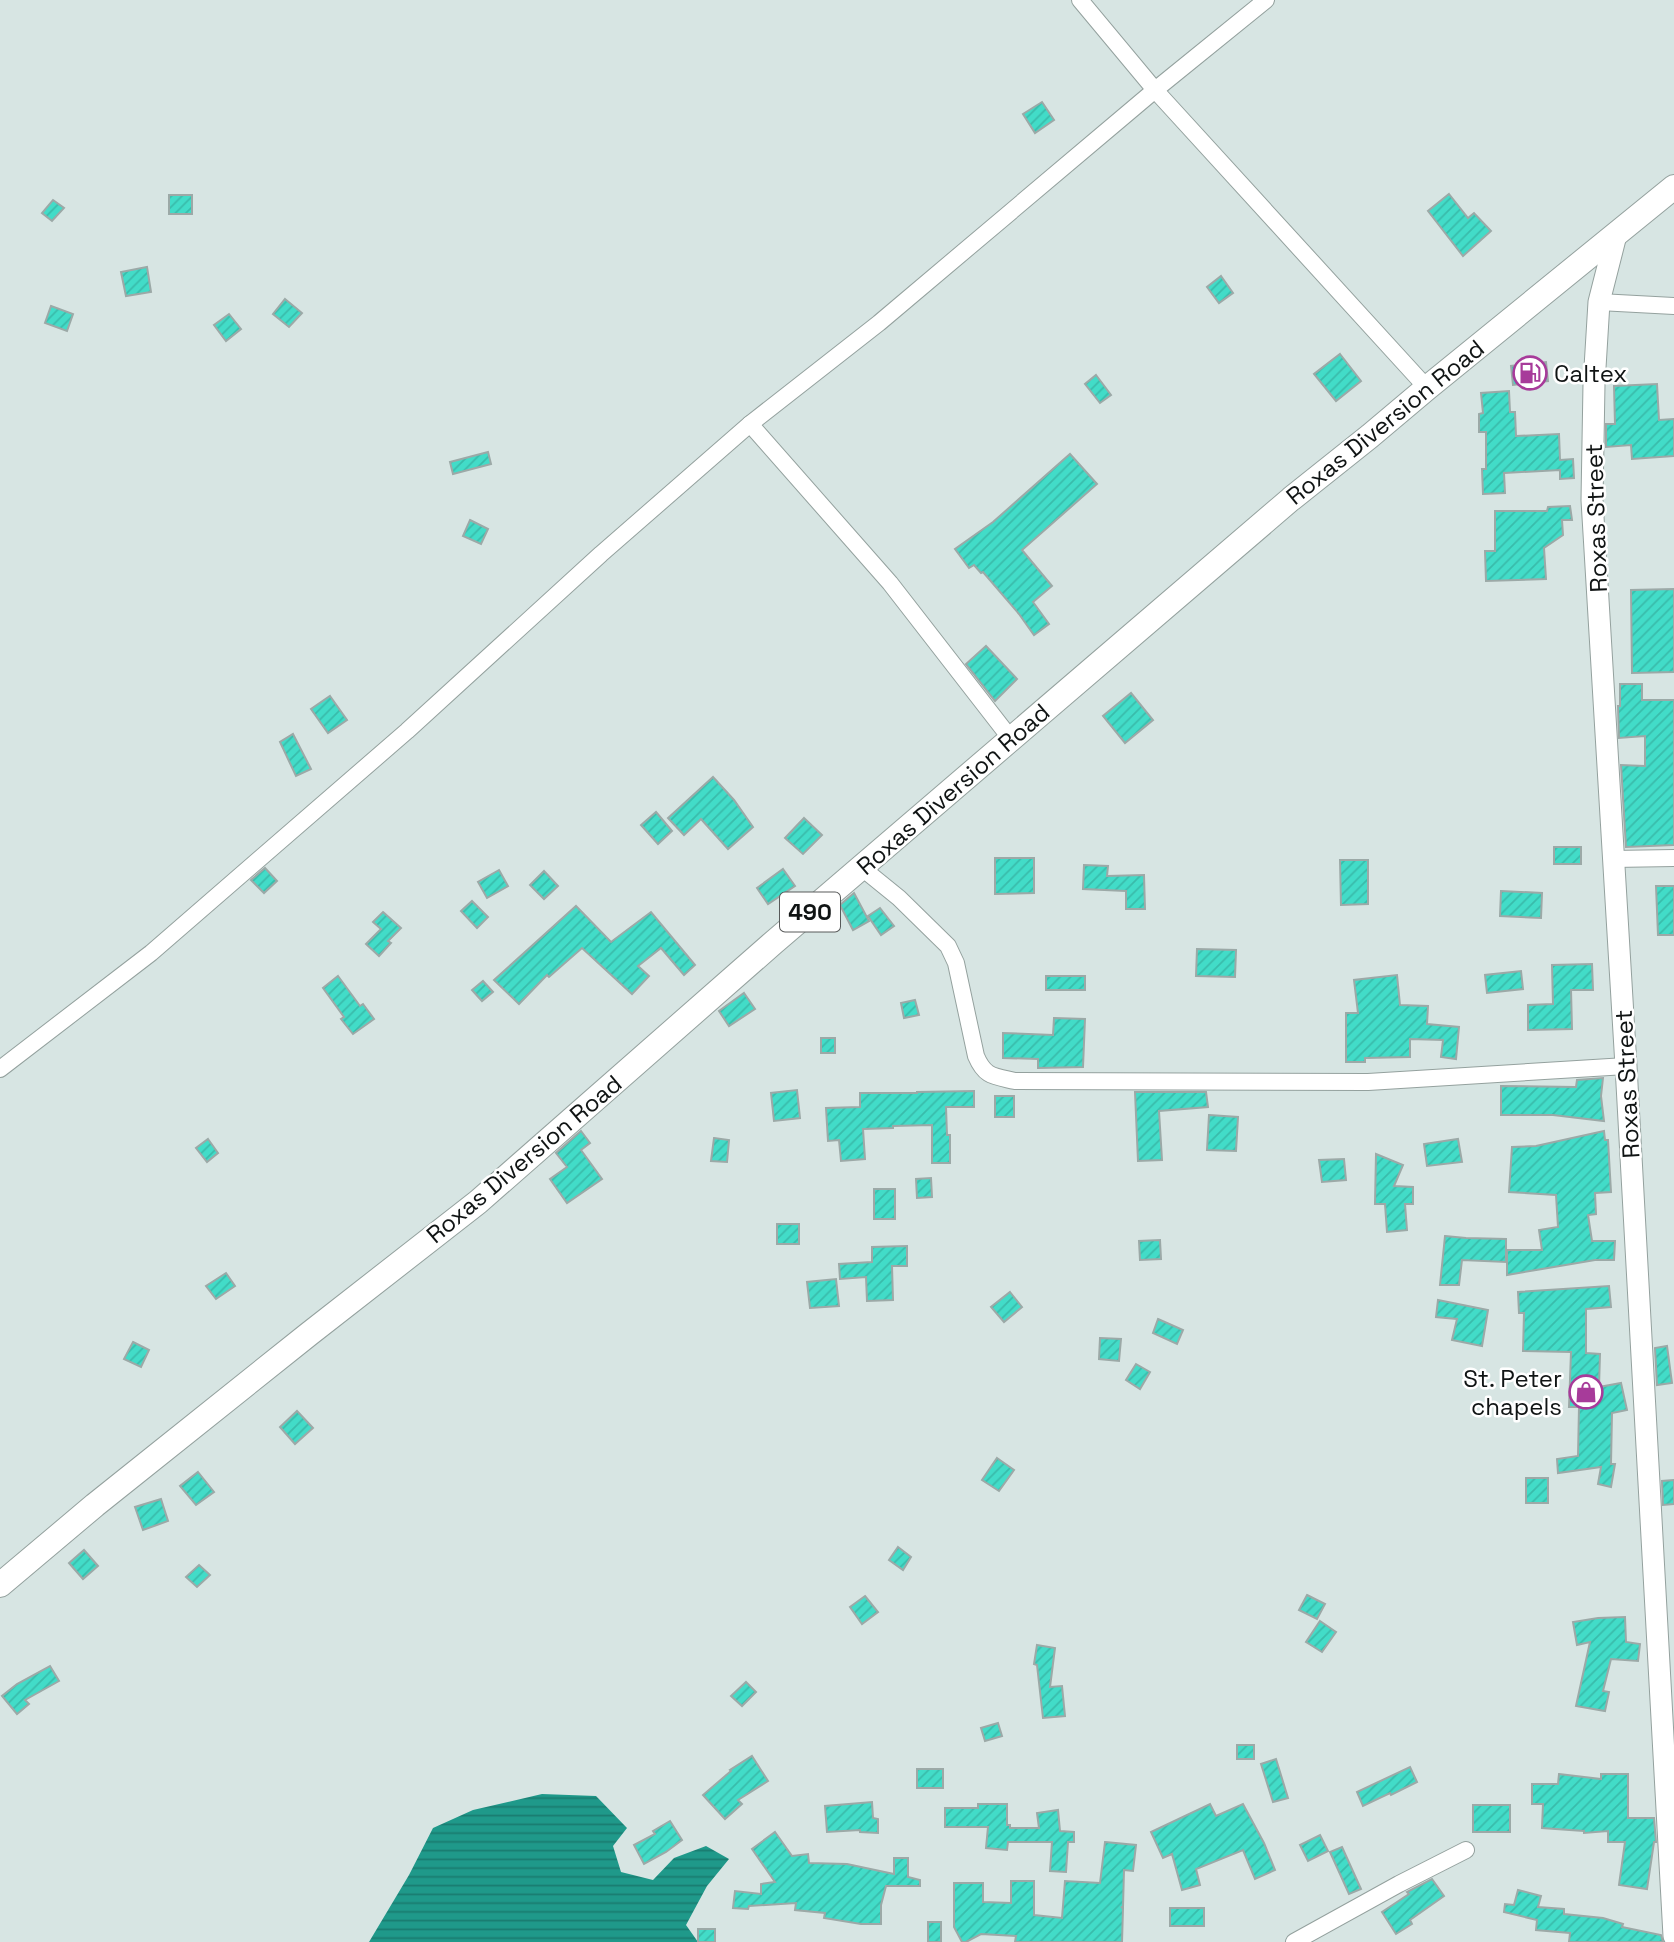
<svg xmlns="http://www.w3.org/2000/svg" width="1674" height="1942" font-family="'Space Grotesk',sans-serif">
<style>
.water{fill:url(#water-rules)}
.building{fill:url(#building-hatch);stroke:#9ca9a7;stroke-width:2}
.lines{fill:none;stroke-linecap:round;stroke-linejoin:round}
.street-casing{stroke:#94a19e;stroke-width:18}
.secondary-casing{stroke:#94a19e;stroke-width:23}
.primary-casing{stroke:#94a19e;stroke-width:26}
.street{stroke:#fff;stroke-width:16}
.secondary{stroke:#fff;stroke-width:21}
.primary{stroke:#fff;stroke-width:24}
.labels{text-anchor:middle;dominant-baseline:central;stroke-width:5;stroke-linejoin:round;paint-order:stroke}
.shield{fill:#fff;stroke:#585a5a;stroke-width:2}
.shield-label{font-size:23px;font-weight:bold;fill:#101414}
.poi-label{font-size:24px;fill:#101414;stroke:#fff;text-anchor:start}
.street-label{font-size:24px;fill:#101414;stroke:#fff}
</style>
<defs>
<pattern id="water-rules" width="6" height="5" patternUnits="userSpaceOnUse" patternTransform="scale(1.75)"><rect width="6" height="5" fill="#1f998a"/><path d="M0 2.5h6" fill="none" stroke="#1a7c70"/></pattern>
<pattern id="building-hatch" width="6" height="6" patternUnits="userSpaceOnUse" patternTransform="scale(1.75)"><rect width="6" height="6" fill="#42dcc8"/><path d="M-1 1l2-2M0 6l6-6M5 7l2-2" fill="none" stroke="#39bcab"/></pattern>
</defs>
<rect width="100%" height="100%" fill="#d7e5e3"/>
<!-- water -->
<polygon class="water" points="542,1794 596,1796 627,1828 613,1846 621,1872 653,1880 674,1858 706,1846 729,1859 707,1886 686,1925 698,1942 369,1942 409,1875 433,1828 473,1810"/>
<!-- building -->
<g class="building">
<polygon points="1042,102 1054,120 1035,133 1023,114"/>
<polygon points="1449,194 1468,218 1474,213 1491,231 1463,256 1428,211"/>
<rect x="169" y="195" width="23" height="19"/>
<polygon points="53,200 64,208 52,221 42,213"/>
<polygon points="147,267 151,292 126,296 121,272"/>
<polygon points="1221,276 1233,293 1219,303 1207,287"/>
<polygon points="285,299 302,313 289,327 273,314"/>
<polygon points="51,306 73,314 67,331 45,323"/>
<polygon points="229,314 241,329 226,341 214,325"/>
<polygon points="1340,354 1361,381 1336,401 1314,374"/>
<polygon points="1546,362 1548,381 1513,385 1511,366"/>
<polygon points="1096,375 1111,395 1100,403 1085,384"/>
<polygon points="1657,384 1659,420 1674,419 1674,456 1632,459 1631,445 1606,447 1606,424 1615,424 1614,386"/>
<polygon points="1509,391 1510,412 1515,412 1516,436 1559,434 1560,460 1573,459 1574,478 1560,479 1560,470 1504,473 1505,493 1483,494 1482,469 1486,469 1486,432 1479,432 1479,414 1483,413 1481,393"/>
<polygon points="488,452 491,464 453,474 450,462"/>
<polygon points="1070,454 1097,484 1022,550 1052,586 1033,602 1049,624 1034,635 1019,614 983,572 981,573 974,565 969,568 955,549 993,522"/>
<polygon points="1570,506 1572,520 1562,520 1563,535 1544,548 1546,579 1486,581 1485,551 1495,551 1495,511 1547,511 1548,507"/>
<polygon points="470,520 488,529 481,544 463,536"/>
<polygon points="1674,589 1674,672 1632,673 1631,590"/>
<polygon points="986,646 1017,679 995,701 966,664"/>
<polygon points="1620,684 1642,684 1642,700 1674,700 1674,845 1626,847 1621,765 1645,766 1645,736 1619,738 1618,706 1620,706"/>
<polygon points="1131,693 1153,720 1125,743 1103,716"/>
<polygon points="330,696 347,720 328,733 311,709"/>
<polygon points="293,734 311,769 296,776 280,742"/>
<polygon points="713,777 734,800 753,827 728,849 701,819 684,835 668,818"/>
<polygon points="656,812 672,831 658,844 641,825"/>
<polygon points="804,818 822,835 803,854 785,838"/>
<rect x="1554" y="847" width="27" height="17"/>
<polygon points="995,858 1034,858 1034,893 995,894"/>
<polygon points="1340,860 1368,860 1368,904 1341,905"/>
<polygon points="1084,865 1108,866 1107,876 1144,875 1145,909 1126,909 1126,891 1083,889"/>
<polygon points="265,868 277,881 264,893 251,880"/>
<polygon points="783,869 795,886 768,904 757,888"/>
<polygon points="499,870 508,886 487,898 478,882"/>
<polygon points="544,871 558,886 544,899 530,885"/>
<polygon points="1656,886 1674,886 1674,935 1658,935"/>
<polygon points="1501,891 1542,893 1541,918 1500,916"/>
<polygon points="854,893 869,921 853,930 840,905"/>
<polygon points="472,901 488,917 477,928 461,911"/>
<polygon points="576,906 611,942 651,912 695,965 684,975 661,948 638,966 649,976 632,994 582,948 549,977 547,975 519,1004 494,980"/>
<polygon points="880,908 894,926 881,935 868,916"/>
<polygon points="383,912 401,928 388,941 391,943 379,956 366,944 381,929 373,922"/>
<polygon points="1197,949 1236,950 1235,977 1196,976"/>
<polygon points="1592,964 1593,990 1571,990 1572,1029 1528,1030 1528,1005 1553,1004 1552,965"/>
<polygon points="1521,971 1523,989 1487,993 1485,975"/>
<polygon points="1397,975 1400,1005 1428,1006 1427,1024 1459,1027 1456,1059 1441,1057 1443,1040 1410,1039 1410,1057 1365,1058 1365,1062 1346,1062 1346,1013 1358,1013 1354,980"/>
<polygon points="338,976 360,1006 363,1004 374,1019 353,1034 341,1019 344,1017 323,988"/>
<rect x="1046" y="976" width="39" height="14"/>
<polygon points="483,981 493,992 482,1001 472,990"/>
<polygon points="744,993 755,1009 729,1026 719,1011"/>
<polygon points="915,1000 919,1015 904,1018 901,1003"/>
<polygon points="1054,1018 1085,1019 1083,1067 1038,1068 1038,1059 1003,1058 1003,1033 1053,1035"/>
<rect x="821" y="1038" width="14" height="15"/>
<polygon points="1603,1078 1601,1096 1604,1121 1553,1115 1501,1115 1501,1086 1576,1087 1577,1080"/>
<polygon points="797,1090 800,1118 774,1121 771,1093"/>
<polygon points="974,1091 974,1107 946,1107 947,1135 950,1135 950,1163 932,1163 932,1125 893,1126 893,1128 863,1129 865,1159 841,1161 839,1140 828,1141 826,1108 860,1107 860,1093 917,1093 917,1092"/>
<polygon points="1135,1092 1206,1092 1208,1107 1159,1111 1162,1160 1138,1161"/>
<rect x="995" y="1096" width="19" height="21"/>
<polygon points="1209,1115 1238,1117 1236,1151 1207,1150"/>
<polygon points="581,1131 590,1143 581,1150 602,1179 567,1203 550,1179 567,1167 556,1153"/>
<polygon points="1604,1131 1605,1140 1608,1140 1611,1192 1595,1193 1596,1214 1588,1215 1592,1241 1615,1241 1614,1260 1595,1260 1507,1275 1507,1250 1542,1250 1539,1230 1558,1227 1556,1195 1509,1192 1512,1147 1536,1146"/>
<polygon points="714,1138 729,1140 727,1162 711,1161"/>
<polygon points="208,1139 218,1153 207,1162 196,1148"/>
<polygon points="1458,1139 1462,1162 1427,1166 1424,1144"/>
<polygon points="1376,1154 1403,1165 1394,1186 1413,1187 1413,1204 1405,1204 1407,1230 1387,1232 1385,1204 1375,1204"/>
<polygon points="1344,1159 1346,1180 1322,1182 1319,1160"/>
<polygon points="931,1178 932,1197 917,1198 916,1179"/>
<rect x="874" y="1189" width="21" height="30"/>
<rect x="777" y="1224" width="22" height="20"/>
<polygon points="1445,1236 1466,1238 1506,1239 1506,1262 1462,1260 1459,1285 1440,1285"/>
<polygon points="1160,1240 1161,1259 1140,1260 1139,1241"/>
<polygon points="907,1246 907,1266 892,1266 893,1300 867,1301 866,1277 840,1279 839,1264 872,1262 872,1247"/>
<polygon points="226,1273 235,1286 216,1299 206,1286"/>
<polygon points="836,1279 839,1306 810,1308 807,1282"/>
<polygon points="1609,1286 1611,1307 1586,1309 1586,1353 1600,1354 1599,1387 1621,1383 1627,1410 1612,1413 1611,1464 1615,1464 1611,1487 1598,1484 1601,1467 1558,1473 1557,1459 1578,1456 1579,1407 1569,1407 1571,1352 1523,1351 1524,1313 1519,1313 1518,1292"/>
<polygon points="1010,1292 1022,1307 1004,1322 991,1307"/>
<polygon points="1438,1300 1488,1310 1482,1346 1452,1340 1457,1319 1436,1317"/>
<polygon points="1158,1319 1183,1330 1177,1344 1153,1333"/>
<polygon points="1100,1338 1121,1339 1119,1361 1099,1359"/>
<polygon points="133,1342 149,1350 141,1367 124,1359"/>
<polygon points="1667,1346 1672,1383 1657,1385 1655,1348"/>
<polygon points="1136,1364 1150,1372 1140,1389 1126,1380"/>
<polygon points="297,1411 313,1428 295,1444 280,1427"/>
<polygon points="997,1458 1014,1470 999,1491 982,1480"/>
<polygon points="198,1472 214,1492 196,1505 180,1486"/>
<rect x="1526" y="1478" width="22" height="25"/>
<polygon points="1674,1480 1674,1504 1663,1505 1662,1481"/>
<polygon points="161,1499 168,1521 143,1530 135,1507"/>
<polygon points="898,1547 911,1557 903,1570 889,1560"/>
<polygon points="84,1550 98,1566 83,1579 69,1563"/>
<polygon points="199,1565 210,1575 197,1587 186,1577"/>
<polygon points="1307,1595 1325,1604 1317,1619 1299,1610"/>
<polygon points="865,1596 878,1612 862,1624 850,1607"/>
<polygon points="1625,1617 1626,1642 1640,1644 1638,1661 1611,1659 1603,1691 1609,1692 1605,1711 1576,1706 1590,1642 1577,1645 1573,1622 1598,1618"/>
<polygon points="1320,1621 1336,1632 1322,1652 1306,1642"/>
<polygon points="1037,1645 1055,1648 1050,1687 1062,1686 1065,1716 1043,1718 1037,1665 1034,1664"/>
<polygon points="50,1666 59,1681 25,1700 29,1704 17,1714 2,1696 17,1684"/>
<polygon points="746,1682 756,1692 742,1706 731,1696"/>
<polygon points="998,1723 1002,1736 985,1741 981,1728"/>
<rect x="1237" y="1745" width="17" height="14"/>
<polygon points="752,1756 768,1781 738,1800 742,1804 725,1819 703,1795 731,1771 730,1770"/>
<polygon points="1276,1759 1288,1798 1273,1802 1261,1764"/>
<polygon points="1410,1767 1417,1782 1391,1795 1390,1793 1363,1806 1357,1792"/>
<rect x="917" y="1769" width="26" height="19"/>
<polygon points="1559,1774 1601,1779 1601,1774 1628,1774 1628,1818 1654,1818 1656,1842 1654,1842 1647,1889 1619,1885 1625,1842 1608,1842 1608,1831 1584,1833 1584,1831 1542,1828 1543,1804 1532,1804 1532,1784 1558,1784"/>
<polygon points="872,1802 873,1818 878,1819 878,1833 860,1832 860,1830 827,1832 825,1806"/>
<polygon points="978,1804 1007,1804 1007,1825 1010,1825 1010,1828 1039,1828 1037,1813 1058,1810 1060,1831 1074,1832 1074,1842 1068,1842 1066,1872 1050,1871 1052,1842 1008,1842 1007,1850 986,1848 988,1827 945,1827 945,1808 978,1808"/>
<polygon points="1210,1804 1216,1816 1243,1804 1264,1843 1275,1870 1255,1879 1243,1850 1196,1869 1200,1885 1182,1890 1172,1854 1163,1858 1151,1832"/>
<rect x="1473" y="1805" width="37" height="27"/>
<polygon points="670,1821 682,1840 666,1852 644,1864 634,1845 655,1834 653,1831"/>
<polygon points="775,1832 792,1856 808,1854 809,1863 847,1864 894,1874 894,1858 908,1858 908,1877 920,1880 920,1886 886,1886 881,1905 881,1924 861,1924 824,1918 825,1913 795,1910 796,1903 749,1906 748,1909 733,1908 735,1891 761,1894 761,1884 775,1882 752,1849"/>
<polygon points="1320,1835 1328,1851 1308,1861 1300,1845"/>
<polygon points="1105,1842 1136,1845 1133,1871 1124,1870 1123,1907 1121,1907 1123,1908 1122,1942 1015,1942 1016,1936 981,1934 966,1942 962,1942 954,1927 954,1883 983,1883 983,1902 1011,1903 1011,1881 1034,1881 1034,1915 1062,1918 1065,1881 1100,1883"/>
<polygon points="1342,1847 1361,1889 1349,1894 1330,1852"/>
<polygon points="1432,1879 1444,1896 1410,1920 1412,1924 1396,1934 1382,1912 1409,1894 1407,1892"/>
<polygon points="1518,1890 1541,1896 1538,1907 1564,1909 1564,1914 1603,1918 1623,1924 1622,1927 1661,1935 1663,1942 1569,1942 1570,1933 1536,1930 1537,1920 1504,1912 1505,1904 1514,1905"/>
<rect x="1170" y="1908" width="34" height="18"/>
<rect x="928" y="1922" width="13" height="20"/>
<rect x="698" y="1929" width="17" height="13"/>
</g>
<g class="lines">
<defs>
<g id="street">
<polyline points="1080,0 1155,90 1427,388"/>
<polyline points="1599,302 1674,306"/>
<polyline points="750,424 890,583 1011,739"/>
<polyline points="1613,859 1674,858"/>
<path d="M862,868L899,898L948,946L956,963L976,1056C985,1077 993,1076 1015,1081L1368,1082L1626,1066"/>
<polyline points="0,1069 151,953 407,731 601,554 750,424 879,323 1155,90 1266,0"/>
<polyline points="1294,1942 1399,1884 1466,1850"/>
</g>
<polyline id="secondary" points="1616,235 1599,302 1594,384 1592,500 1626,1066 1674,1936"/>
<polyline id="primary" points="0,1585 95,1505 309,1334 478,1202 773,943 1291,499 1370,436 1427,388 1674,187"/>
</defs>
<!-- street casing -->
<use href="#street" class="street-casing"/>
<!-- secondary casing -->
<use href="#secondary" class="secondary-casing"/>
<!-- primary casing -->
<use href="#primary" class="primary-casing"/>
<!-- street -->
<use href="#street" class="street"/>
<!-- secondary -->
<use href="#secondary" class="secondary"/>
<!-- primary -->
<use href="#primary" class="primary"/>
</g>
<!-- icons -->
<defs>
<symbol id="fuel-ring" viewBox="-11 -11 22 22"><circle r="9.5" fill="#fff" stroke="#a73b9a" stroke-width="1.5"/><path d="M-5.5-6h7V0h2V4h1.3V-2.5L3-4.5l.8-.8L6-3V5H2.5V1h-1V6h-7ZM-4.2-4.7v3.2H.2V-4.7Z" fill="#a73b9a"/></symbol>
<symbol id="shop-ring" viewBox="-11 -11 22 22"><circle r="9.5" fill="#fff" stroke="#a73b9a" stroke-width="1.5"/><path d="M-5-2.5h2.3a2.7 3.5 0 0 1 5.4 0H5L5.5 6h-11ZM-1.5-2.5h3a1.5 2.3 0 0 0-3 0Z" fill="#a73b9a"/></symbol>
</defs>
<g fill-rule="evenodd">
<use href="#fuel-ring" x="1511" y="354" width="38" height="38"/>
<use href="#shop-ring" x="1567" y="1373" width="38" height="38"/>
</g>
<g class="labels">
<!-- shield labels -->
<rect class="shield" x="780" y="892.5" width="60" height="39" rx="5"/>
<g class="shield-label">
<text x="810" y="912">490</text>
</g>
<!-- poi labels -->
<g class="poi-label">
<text x="1554" y="373">Caltex</text>
<text x="1562" y="1378" text-anchor="end">St. Peter<tspan x="1562" dy="28">chapels</tspan></text>
</g>
<!-- street labels -->
<g class="street-label">
<text transform="translate(1385 422) rotate(-39)">Roxas Diversion Road</text>
<text transform="translate(1596 518) rotate(-92)">Roxas Street</text>
<text transform="translate(953 789) rotate(-41)">Roxas Diversion Road</text>
<text transform="translate(1627 1084) rotate(-93)">Roxas Street</text>
<text transform="translate(524 1159) rotate(-40)">Roxas Diversion Road</text>
</g>
</g>
</svg>
